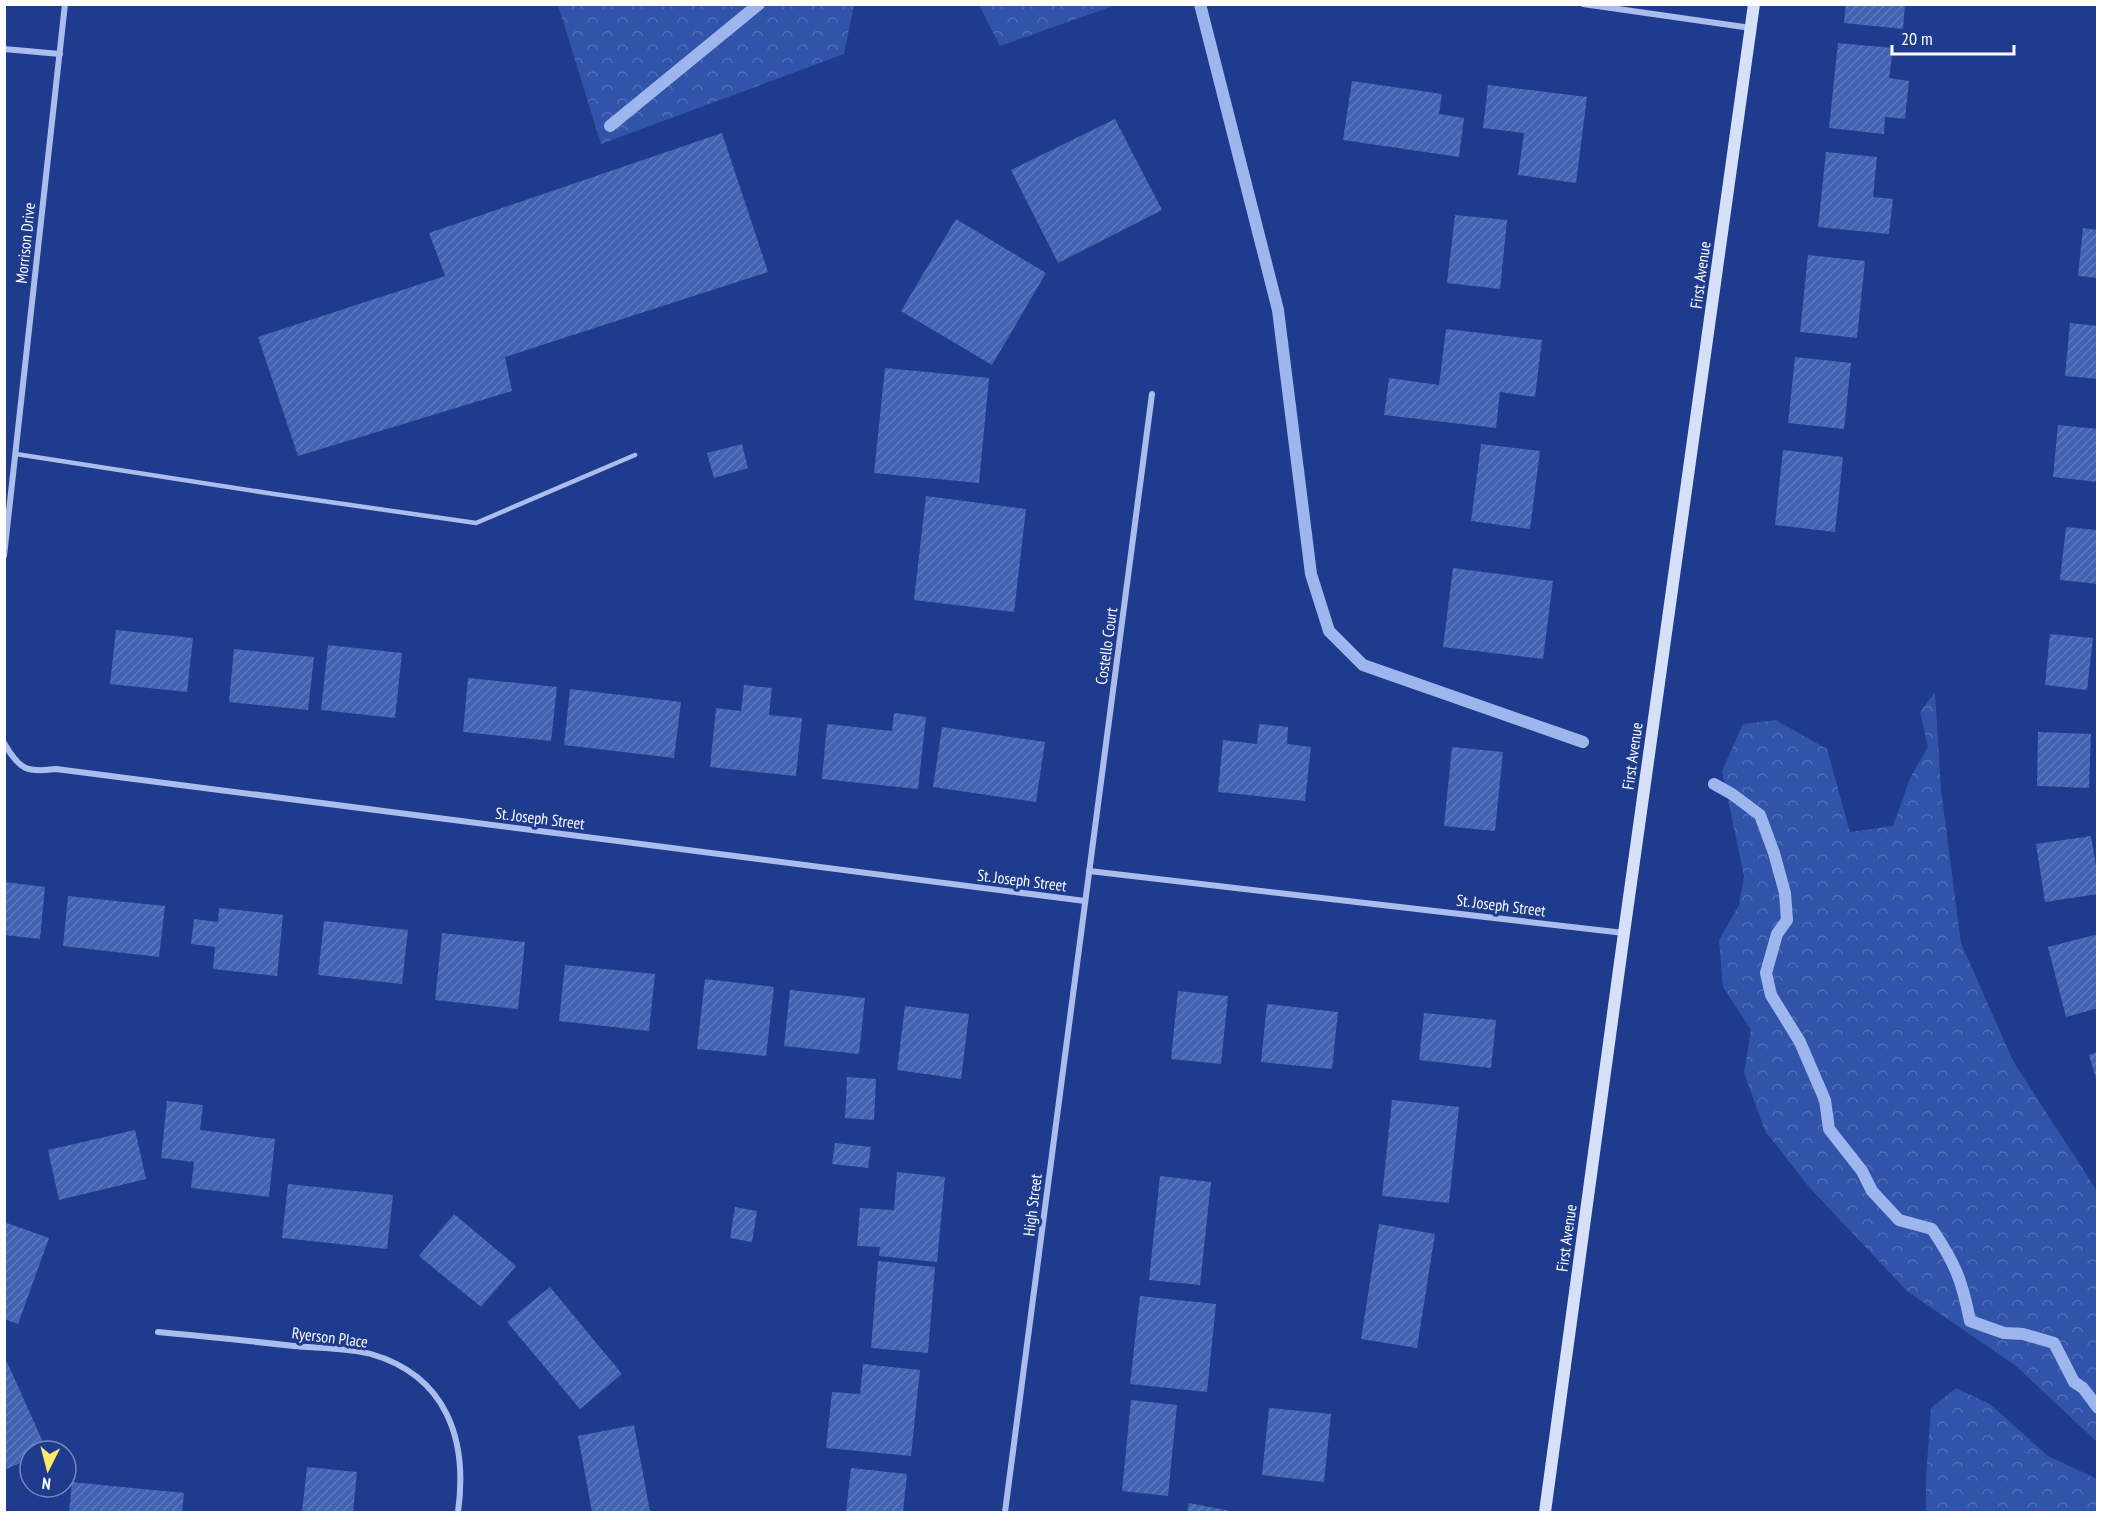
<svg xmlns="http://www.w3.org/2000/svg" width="2102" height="1517" font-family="'PT Sans Narrow',sans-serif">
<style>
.forest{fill:url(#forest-crowns)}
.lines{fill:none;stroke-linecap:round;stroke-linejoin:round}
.stream{stroke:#9eb6ee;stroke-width:12}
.building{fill:url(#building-hatch)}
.service{stroke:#abbded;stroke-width:4.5}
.minor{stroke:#abbded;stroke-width:6}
.secondary{stroke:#d7e0f9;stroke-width:12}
.labels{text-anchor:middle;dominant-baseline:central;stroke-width:6;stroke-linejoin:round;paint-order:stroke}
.street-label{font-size:16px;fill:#fff;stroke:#1e3b8d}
</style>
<defs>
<pattern id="forest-crowns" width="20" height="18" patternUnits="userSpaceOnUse" patternTransform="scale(1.5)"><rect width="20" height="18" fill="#3154aa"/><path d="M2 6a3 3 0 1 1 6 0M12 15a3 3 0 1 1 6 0" fill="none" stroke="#506eb7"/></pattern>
<pattern id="building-hatch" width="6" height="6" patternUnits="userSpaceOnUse" patternTransform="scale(1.5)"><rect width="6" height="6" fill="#4262b2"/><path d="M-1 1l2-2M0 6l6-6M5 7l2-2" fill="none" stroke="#5e7abe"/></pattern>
</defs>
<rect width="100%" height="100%" fill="#1e3b8d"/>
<!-- forest -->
<g class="forest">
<polygon points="558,5 558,4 854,5 844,54 601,144"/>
<polygon points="979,5 1116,5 1000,46"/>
<polygon points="1935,692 1941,790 1961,943 2013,1061 2097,1191 2097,1442 2016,1366 1907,1291 1809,1187 1765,1131 1744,1073 1751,1030 1723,987 1719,940 1739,905 1744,876 1722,771 1743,724 1776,720 1827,749 1850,832 1893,826 1910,778 1928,747 1920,712"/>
<polygon points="1956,1388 1990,1404 2048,1456 2097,1479 2097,1512 1926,1512 1926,1478 1931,1408"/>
</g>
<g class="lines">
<!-- stream -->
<g class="stream">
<polyline points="1200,4 1278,310 1311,574 1329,631 1363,665 1583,742"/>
<polyline points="610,126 759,4"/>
<path d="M1714,784L1732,794L1760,815L1774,853L1785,893L1787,920L1777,934L1766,973L1771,995L1800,1042L1825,1100L1829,1129L1862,1171L1872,1191L1899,1220L1932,1229C1955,1263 1962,1280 1970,1321L2004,1333L2023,1334L2054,1343L2074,1382L2083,1388L2098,1408"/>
</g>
</g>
<!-- building -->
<g class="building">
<polygon points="1846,4 1905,4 1903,29 1844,23"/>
<polygon points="1838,43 1893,48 1889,78 1909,81 1905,119 1885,117 1884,134 1829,128"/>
<polygon points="1352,81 1442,94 1439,114 1464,118 1459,157 1343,140"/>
<polygon points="1488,85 1587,97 1576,183 1518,175 1524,133 1483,128"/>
<polygon points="1115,119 1162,210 1058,263 1011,170"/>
<polygon points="722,133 768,272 505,357 512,391 298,456 258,337 445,276 429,233"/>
<polygon points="1826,152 1877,157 1873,197 1893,199 1889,234 1818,227"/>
<polygon points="1455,215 1507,220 1500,289 1447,283"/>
<polygon points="956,219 1046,273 992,365 901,311"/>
<polygon points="2083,228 2098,230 2098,278 2078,276"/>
<polygon points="1808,255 1865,261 1857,338 1800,332"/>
<polygon points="2070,323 2098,326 2098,379 2065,376"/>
<polygon points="1446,329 1542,340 1535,397 1500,392 1496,428 1384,415 1389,378 1439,385"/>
<polygon points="1795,357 1851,363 1844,429 1788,423"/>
<polygon points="885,368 989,378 979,483 874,473"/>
<polygon points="2058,425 2098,429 2098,482 2053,477"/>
<polygon points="742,444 748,468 714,478 707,453"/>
<polygon points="1481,444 1540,451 1530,529 1471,521"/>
<polygon points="1783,450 1843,457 1835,532 1775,525"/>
<polygon points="926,496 1026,509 1014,612 914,600"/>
<polygon points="2066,527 2098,530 2098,584 2060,580"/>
<polygon points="1453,568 1553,581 1543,659 1443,647"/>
<polygon points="116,630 193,638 187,692 110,684"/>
<polygon points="2050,634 2093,638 2087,690 2045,685"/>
<polygon points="328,645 402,653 395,718 321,710"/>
<polygon points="234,649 314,657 308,710 229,702"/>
<polygon points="468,678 557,687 551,741 463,732"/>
<polygon points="744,685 772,688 769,715 802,718 796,776 710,767 716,708 741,711"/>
<polygon points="570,689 681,702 674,758 564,745"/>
<polygon points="894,713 926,717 918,789 822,779 827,724 892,731"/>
<polygon points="1259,724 1288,727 1287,744 1311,747 1305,801 1218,792 1223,740 1257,744"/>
<polygon points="942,727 1045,742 1036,802 933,787"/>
<polygon points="2038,732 2091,734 2089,788 2037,786"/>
<polygon points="1452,747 1503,752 1495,831 1444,826"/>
<polygon points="2091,836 2098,877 2098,894 2045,902 2036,844"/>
<polygon points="4,882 45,887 40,939 4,935"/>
<polygon points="68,896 165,906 159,957 63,946"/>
<polygon points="219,908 283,915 277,976 213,969 215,947 191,944 194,919 218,922"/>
<polygon points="324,921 408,930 402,984 318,975"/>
<polygon points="442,933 525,942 518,1009 435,1000"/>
<polygon points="2098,934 2098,1008 2066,1017 2048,947"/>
<polygon points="565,965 655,974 649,1031 559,1021"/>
<polygon points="705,979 774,987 766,1056 697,1049"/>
<polygon points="790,990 865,998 859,1054 784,1046"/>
<polygon points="1178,991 1228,996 1221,1064 1171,1059"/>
<polygon points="1267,1004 1338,1012 1332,1069 1261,1062"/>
<polygon points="905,1006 969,1014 961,1079 897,1070"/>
<polygon points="1424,1013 1496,1020 1491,1068 1419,1060"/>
<polygon points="2098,1052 2098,1082 2097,1082 2089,1055"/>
<polygon points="847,1077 876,1079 874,1120 845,1118"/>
<polygon points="1392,1100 1459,1107 1449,1203 1382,1196"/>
<polygon points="167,1101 203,1105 200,1130 275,1139 269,1197 191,1188 194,1162 161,1158"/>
<polygon points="135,1130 146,1179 59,1200 48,1150"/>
<polygon points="835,1143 871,1147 868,1168 832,1164"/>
<polygon points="897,1172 945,1177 937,1262 879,1256 880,1247 857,1246 860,1208 894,1210"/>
<polygon points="1160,1176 1211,1182 1200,1285 1149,1280"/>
<polygon points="288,1184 393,1195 387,1249 282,1238"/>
<polygon points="735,1207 757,1211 752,1242 730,1238"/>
<polygon points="454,1214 516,1266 481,1307 419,1256"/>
<polygon points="4,1222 49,1238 18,1324 4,1319"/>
<polygon points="1379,1224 1435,1234 1417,1348 1361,1339"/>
<polygon points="878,1261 935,1267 928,1353 871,1348"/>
<polygon points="550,1287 622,1374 580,1409 507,1322"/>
<polygon points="1140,1296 1216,1304 1207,1392 1130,1384"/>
<polygon points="7,1362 47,1451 30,1451 30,1459 4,1470 4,1363"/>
<polygon points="863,1364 920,1370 911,1456 826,1448 832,1392 860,1394"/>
<polygon points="1131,1400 1177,1405 1168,1496 1122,1491"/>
<polygon points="1269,1408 1331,1414 1324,1482 1262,1475"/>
<polygon points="634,1425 650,1512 592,1512 578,1436"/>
<polygon points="307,1467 357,1472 353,1512 302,1512"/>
<polygon points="851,1468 907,1474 903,1512 846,1512"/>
<polygon points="72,1482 184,1493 182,1512 69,1512"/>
<polygon points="1189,1503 1230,1511 1230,1512 1187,1512"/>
</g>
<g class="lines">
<!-- service -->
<polyline class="service" points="16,454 274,494 476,523 635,455"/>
<!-- minor -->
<g class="minor">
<polyline points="1583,4 1751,28"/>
<polyline points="4,49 60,54"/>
<polyline points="4,556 65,4"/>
<path d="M4,743C19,769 26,773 56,769L1085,901"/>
<polyline points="1089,871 1624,933"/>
<path d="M158,1332C203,1336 249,1341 294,1346C316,1348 351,1348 371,1354C447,1376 468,1440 458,1512"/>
<polyline points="1005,1512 1152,394"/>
</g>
<!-- secondary -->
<polyline class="secondary" points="1545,1512 1624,933 1754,4"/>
</g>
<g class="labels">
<!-- street labels -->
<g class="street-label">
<text transform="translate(25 243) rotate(-84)">Morrison Drive</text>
<text transform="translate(1700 275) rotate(-82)">First Avenue</text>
<text transform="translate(1106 646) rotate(-82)">Costello Court</text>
<text transform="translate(1632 756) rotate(-82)">First Avenue</text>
<text transform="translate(540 818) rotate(7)">St. Joseph Street</text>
<text transform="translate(1022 880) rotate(7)">St. Joseph Street</text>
<text transform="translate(1501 905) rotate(7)">St. Joseph Street</text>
<text transform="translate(1032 1205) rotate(-83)">High Street</text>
<text transform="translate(1566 1238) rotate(-82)">First Avenue</text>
<text transform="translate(330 1337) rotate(7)">Ryerson Place</text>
</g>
</g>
<!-- border -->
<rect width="2102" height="1517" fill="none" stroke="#ffffff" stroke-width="12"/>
<!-- north arrow -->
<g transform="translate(48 1469) rotate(186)"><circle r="28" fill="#1e3b8d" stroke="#7889bb" stroke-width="1.5"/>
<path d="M0-4.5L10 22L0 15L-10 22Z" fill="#fcea6a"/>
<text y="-9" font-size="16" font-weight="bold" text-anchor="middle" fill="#ffffff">N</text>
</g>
<!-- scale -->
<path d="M1892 45v9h122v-9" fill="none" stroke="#ffffff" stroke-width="3"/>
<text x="1901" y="45" font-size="18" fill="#ffffff" stroke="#1e3b8d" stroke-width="4.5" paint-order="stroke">20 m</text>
</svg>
